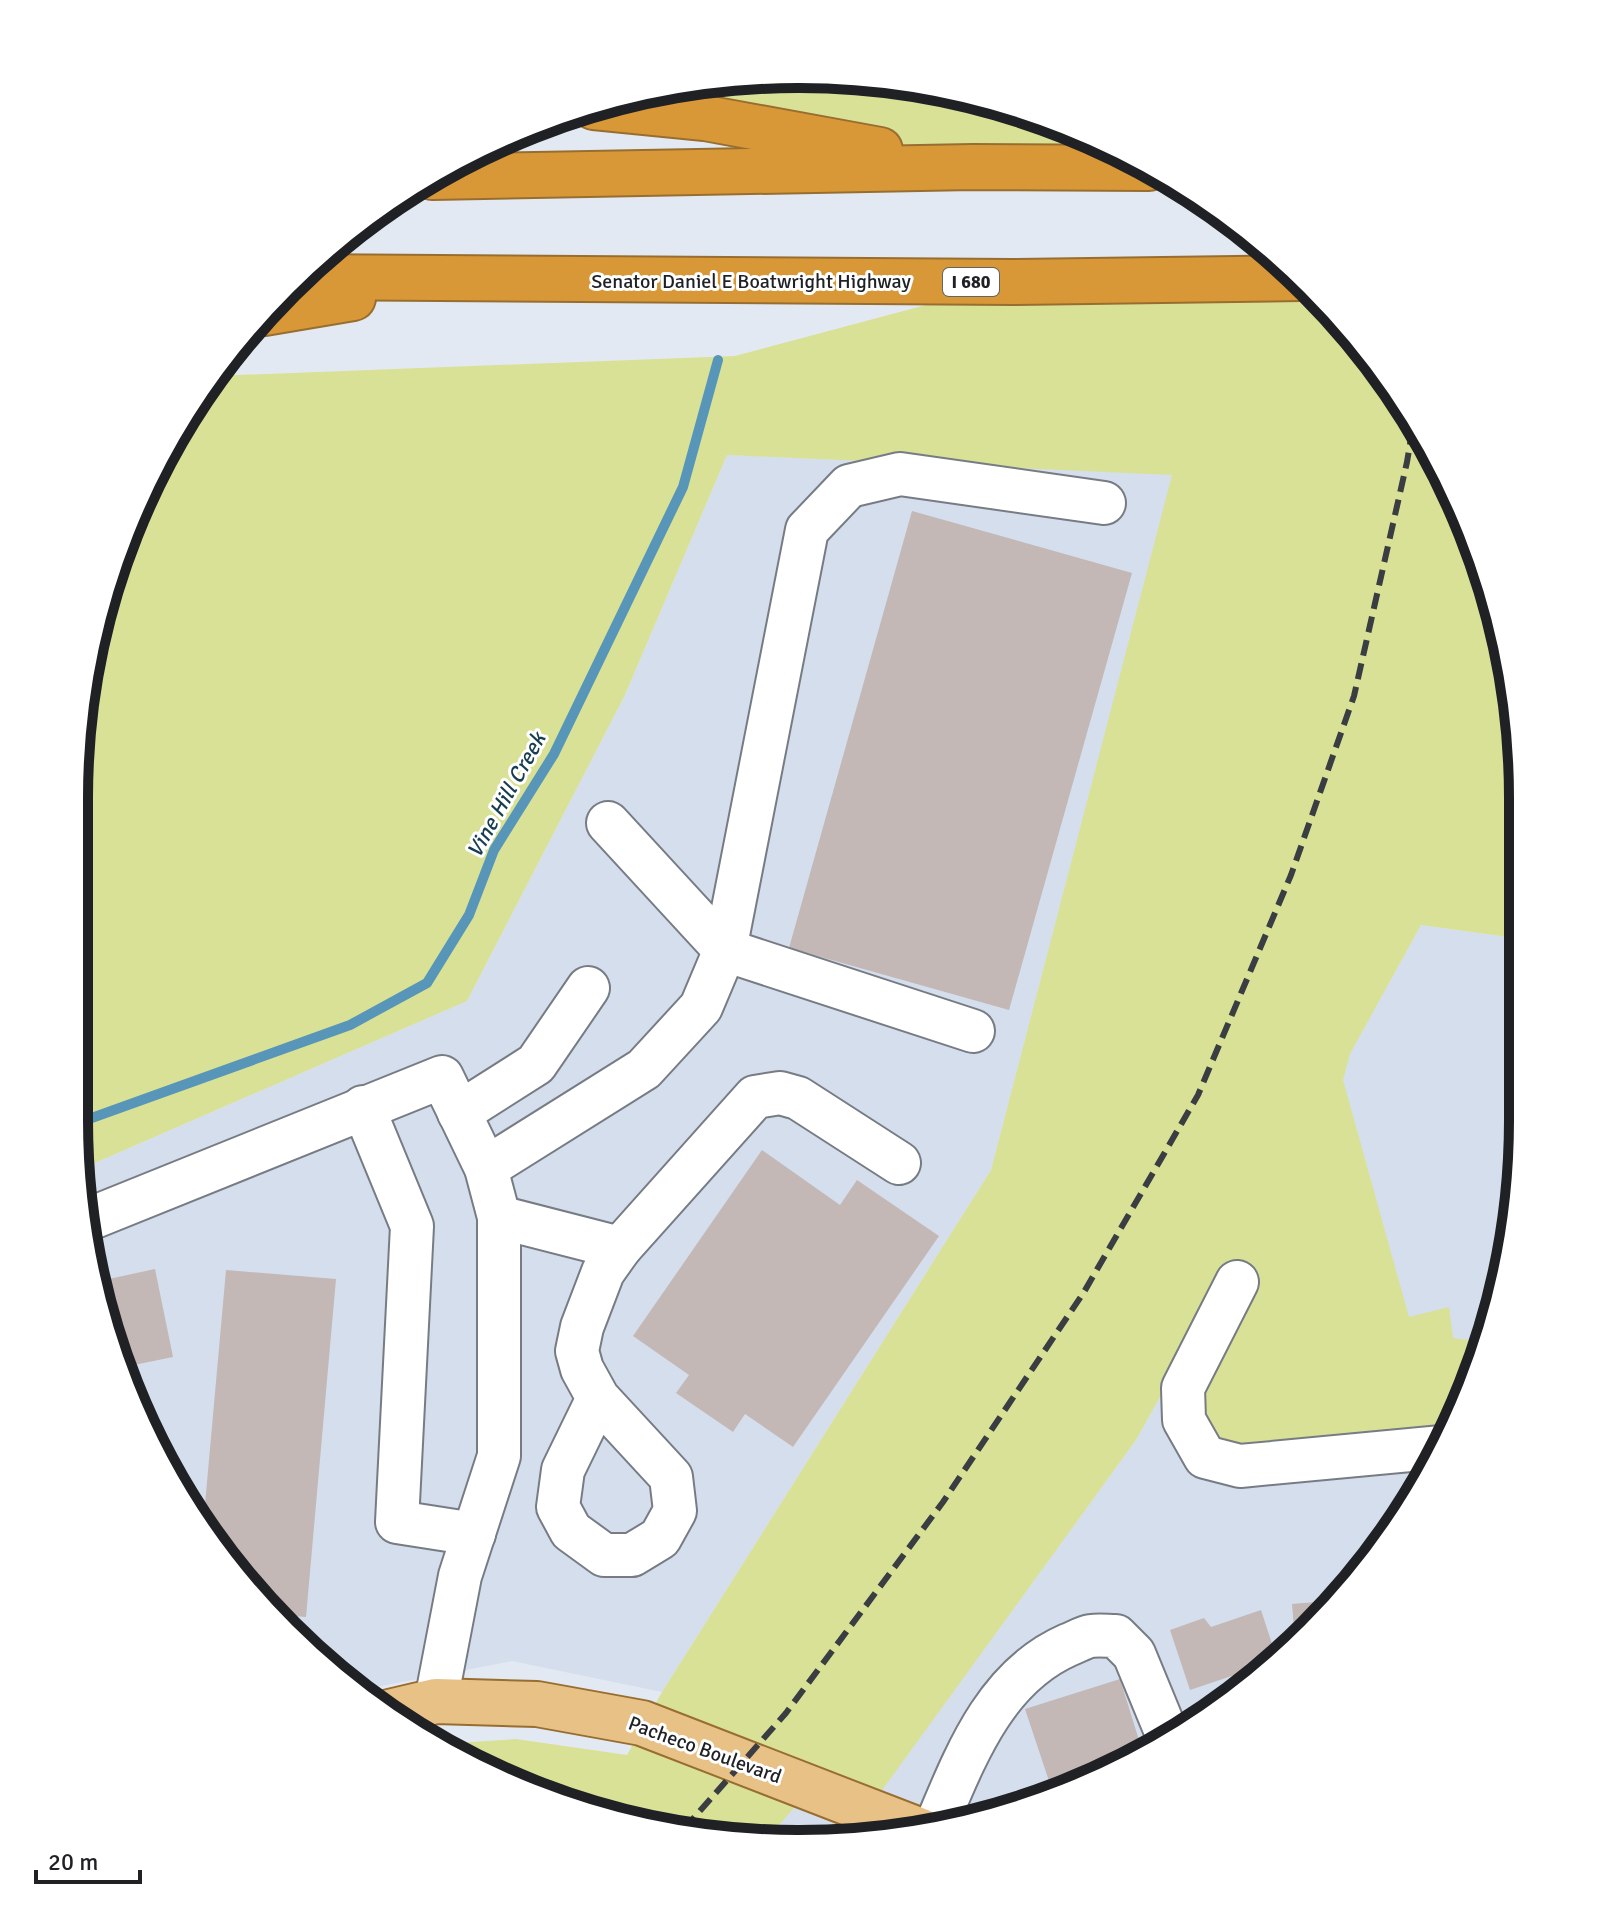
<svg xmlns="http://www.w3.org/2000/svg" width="1597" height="1918" font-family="Signika,sans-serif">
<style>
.built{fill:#d4deed}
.green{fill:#d9e196}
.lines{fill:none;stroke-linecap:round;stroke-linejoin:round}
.stream{stroke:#5796b8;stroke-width:10}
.building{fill:#c3b8b5}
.minor-casing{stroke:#777c84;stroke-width:46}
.major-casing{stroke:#986e30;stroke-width:48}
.highway-casing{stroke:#986e30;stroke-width:48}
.minor{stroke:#fff;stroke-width:42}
.major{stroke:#e8c187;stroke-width:44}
.highway{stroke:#d99837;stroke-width:44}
.rail{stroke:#3a3d41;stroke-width:6;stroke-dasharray:16 8;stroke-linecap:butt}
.labels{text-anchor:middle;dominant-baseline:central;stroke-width:6;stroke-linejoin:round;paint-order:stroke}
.shield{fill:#fff;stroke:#626466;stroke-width:2}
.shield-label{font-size:18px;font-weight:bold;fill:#1f2124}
.street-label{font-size:20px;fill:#1f2124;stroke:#fff}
.water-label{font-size:22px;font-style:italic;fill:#163d50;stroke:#fff}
.rim{fill:none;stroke:#1f2124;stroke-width:10}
</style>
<rect width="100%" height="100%" fill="#e3e9f2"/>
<!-- built -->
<g class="built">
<polygon points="727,455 1173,474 991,1170 662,1692 512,1661 360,1690 254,1598 171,1481 99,1307 81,1169 467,1001 625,695"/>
<polygon points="1421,925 1522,939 1521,1167 1485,1352 1426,1481 1343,1598 1201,1722 1076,1789 939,1830 764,1842 811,1789 867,1810 1136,1440"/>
</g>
<!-- green -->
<g class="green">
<polygon points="798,74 939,88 1075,129 1151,169 973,167 594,107 657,88"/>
<polygon points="1012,282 1310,286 1401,396 1468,521 1509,657 1523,798 1522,939 1421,925 1350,1054 1343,1080 1409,1317 1449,1307 1453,1338 1487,1343 1485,1352 1446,1438 1263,1457 1205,1439 1199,1384 1259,1277 1236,1261 1136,1440 867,1811 811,1789 764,1842 751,1842 565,1805 441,1744 516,1739 627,1755 662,1692 991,1170 1172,475 727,455 625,695 467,1001 81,1169 74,1119 76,751 129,521 196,396 212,376 735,356"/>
</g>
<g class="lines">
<!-- stream -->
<polyline class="stream" points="75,1124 350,1025 427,983 469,915 494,850 554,754 683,487 718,360"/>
</g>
<!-- building -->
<g class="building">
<polygon points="912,511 1132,573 1009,1010 789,948"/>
<polygon points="762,1150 840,1205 857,1180 939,1236 793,1447 745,1414 733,1432 676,1393 689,1375 633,1336"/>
<polygon points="155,1269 173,1357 124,1367 99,1307 95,1282"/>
<polygon points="226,1270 336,1279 306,1617 273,1614 254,1598 203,1527"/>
<polygon points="1340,1600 1297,1638 1295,1640 1292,1604"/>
<polygon points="1261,1610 1276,1656 1267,1664 1190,1690 1170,1630 1204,1618 1211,1627"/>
<polygon points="1120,1679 1143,1753 1099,1776 1097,1769 1050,1784 1025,1709"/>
</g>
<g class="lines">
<defs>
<g id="minor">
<polyline points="608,823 725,950 973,1031"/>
<polyline points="363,1107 412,1226 397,1522 474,1534"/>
<polyline points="459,1113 536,1064 588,988"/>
<polyline points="486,1168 644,1069 701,1007 725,950 807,530 849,486 900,474 1104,503"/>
<polyline points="499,1217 620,1248 755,1097 780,1093 798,1098 899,1163"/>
<polyline points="87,1220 442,1077 486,1168 499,1217 499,1456 460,1576 436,1701"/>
<polyline points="1237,1282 1183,1388 1184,1420 1205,1457 1240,1466 1442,1447"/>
<polyline points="598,1398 563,1470 558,1507 571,1531 604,1555 632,1555 660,1538 675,1511 671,1477 598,1398 582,1369 577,1351 582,1327 603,1272 620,1248"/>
<path d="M934,1830C964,1760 993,1678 1068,1645C1076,1642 1084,1637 1091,1636C1099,1635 1108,1636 1116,1636L1134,1654L1169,1739"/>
</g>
<polyline id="major" points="385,1713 436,1701 537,1704 642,1723 921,1831"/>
<g id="highway">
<polyline points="594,107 705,118 880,150"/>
<polyline points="432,177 973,167 1149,168"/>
<polyline points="297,277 1012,282 1301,278"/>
<polyline points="264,313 353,298"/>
</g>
</defs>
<!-- minor casing -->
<use href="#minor" class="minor-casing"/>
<!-- major casing -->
<use href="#major" class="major-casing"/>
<!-- highway casing -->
<use href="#highway" class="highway-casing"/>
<!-- minor -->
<use href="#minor" class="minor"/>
<!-- major -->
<use href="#major" class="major"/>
<!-- highway -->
<use href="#highway" class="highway"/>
<!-- rail -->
<polyline class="rail" points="684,1829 786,1713 943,1502 1084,1292 1198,1095 1291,875 1354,696 1407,462 1414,420"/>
</g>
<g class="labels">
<!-- shield labels -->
<rect class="shield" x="943" y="268" width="56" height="28" rx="6"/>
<g class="shield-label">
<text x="971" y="282">I 680</text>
</g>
<!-- street labels -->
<g class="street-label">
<text x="751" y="281">Senator Daniel E Boatwright Highway</text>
<text transform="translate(705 1750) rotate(20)">Pacheco Boulevard</text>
</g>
<!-- water labels -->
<g class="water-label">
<text transform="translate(506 795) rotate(-61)">Vine Hill Creek</text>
</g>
</g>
<!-- crop -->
<path d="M0 0H1597V1918H0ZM798 88H799A710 710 0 0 1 1509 798V1120A710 710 0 0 1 799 1830H798A710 710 0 0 1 88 1120V798A710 710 0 0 1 798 88Z" fill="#fff" fill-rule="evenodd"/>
<path class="rim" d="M798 88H799A710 710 0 0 1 1509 798V1120A710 710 0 0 1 799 1830H798A710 710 0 0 1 88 1120V798A710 710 0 0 1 798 88Z"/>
<!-- scale -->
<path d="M36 1870v12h104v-12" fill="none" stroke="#1f2124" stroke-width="4"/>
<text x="48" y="1870" font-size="24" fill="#1f2124" stroke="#ffffff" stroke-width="6" paint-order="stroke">20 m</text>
</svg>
